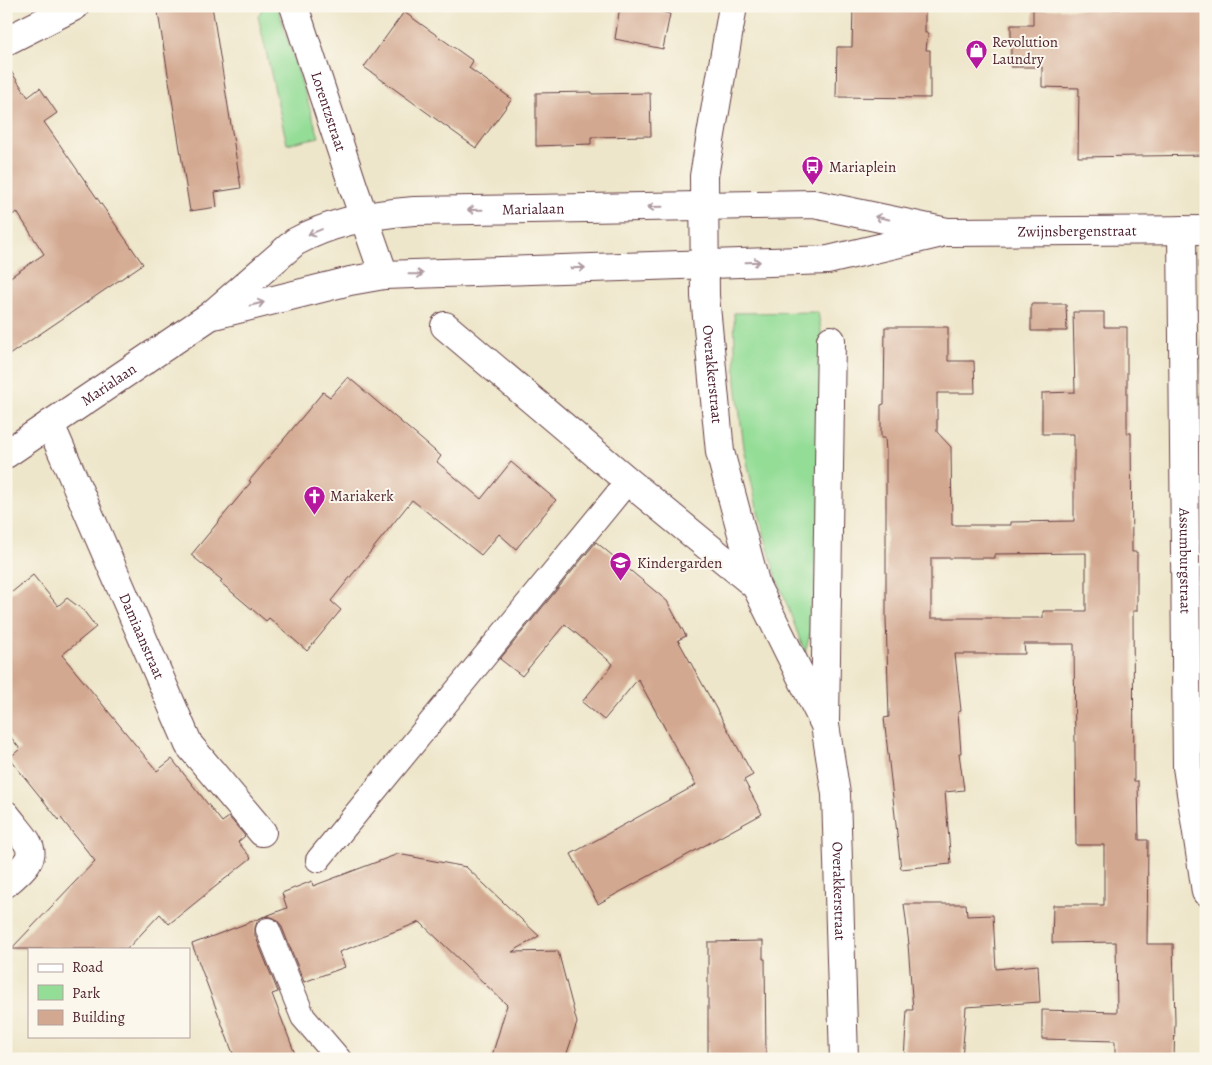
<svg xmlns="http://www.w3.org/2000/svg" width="1212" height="1065" font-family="Alegreya,serif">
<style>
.green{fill:#94dd97;stroke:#6f7e61}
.building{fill:#d3a890;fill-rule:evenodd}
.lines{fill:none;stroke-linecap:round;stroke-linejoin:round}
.pedestrian-casing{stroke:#633d43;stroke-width:26}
.minor-casing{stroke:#633d43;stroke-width:30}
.tertiary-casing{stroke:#633d43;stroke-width:30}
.pedestrian{stroke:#fff;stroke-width:24}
.minor{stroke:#fff;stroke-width:28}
.tertiary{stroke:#fff;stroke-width:28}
.oneway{stroke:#ae9aa0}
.labels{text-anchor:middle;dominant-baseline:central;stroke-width:4;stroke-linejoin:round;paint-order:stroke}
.poi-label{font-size:15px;fill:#4a1f2b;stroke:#fbf7ec;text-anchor:start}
.street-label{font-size:15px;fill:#4a1f2b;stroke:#fbf7ec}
</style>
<rect width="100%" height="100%" fill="#fbf7ec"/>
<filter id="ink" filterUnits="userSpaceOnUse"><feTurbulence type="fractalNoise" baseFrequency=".02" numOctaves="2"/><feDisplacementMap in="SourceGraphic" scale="10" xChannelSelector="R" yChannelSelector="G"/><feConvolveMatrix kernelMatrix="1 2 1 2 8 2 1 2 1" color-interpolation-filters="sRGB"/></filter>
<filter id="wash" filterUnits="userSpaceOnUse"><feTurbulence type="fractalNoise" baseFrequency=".0096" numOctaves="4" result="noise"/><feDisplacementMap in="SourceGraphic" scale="20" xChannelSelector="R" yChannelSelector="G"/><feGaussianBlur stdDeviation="1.12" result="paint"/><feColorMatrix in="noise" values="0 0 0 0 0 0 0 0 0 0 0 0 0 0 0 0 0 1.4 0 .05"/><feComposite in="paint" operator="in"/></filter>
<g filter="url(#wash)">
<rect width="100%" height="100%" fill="#eee6ca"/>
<!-- green -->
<g class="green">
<polygon points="264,6 277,6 319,137 287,144 258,16"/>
<rect x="1202" y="308" width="4" height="121"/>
<polygon points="818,312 822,337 819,602 805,653 774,570 758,512 744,448 736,383 734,313"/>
</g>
<g id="blocks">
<!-- building -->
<g class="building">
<polygon points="157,6 212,6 241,188 215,192 217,207 190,211"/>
<polygon points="620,6 633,6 670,14 663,49 615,39"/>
<polygon points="853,6 925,6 925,33 928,33 926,50 930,50 930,98 836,97 837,47 852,47"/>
<polygon points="1121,6 1206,6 1206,155 1078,157 1079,88 1042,87 1042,67 1011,67 1011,25 1033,25 1033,9 1121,9"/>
<polygon points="404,12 473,61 469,68 512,99 476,148 364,67"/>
<polygon points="6,64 28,97 40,88 57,113 44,122 143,264 6,357 6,280 44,254 17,212 6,219"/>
<polygon points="592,92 592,94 650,93 651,136 591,137 591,144 536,146 536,93"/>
<polygon points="1031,304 1066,304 1067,331 1031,331"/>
<path d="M1073,312H1104V327H1127V433H1131L1132,552H1137V611H1133L1134,781H1138L1139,840H1148L1147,944H1173L1175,1021L1174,1059H1125V1054H1115V1041L1042,1039V1010L1117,1012L1116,942L1052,943L1053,905H1104V845H1076L1074,644H1024L1025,654H955L961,711L958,712L961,753H959L964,790L945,792L951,864L901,869L884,718L889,717L886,618V451L885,438H881V405L884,404L885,327H948V361H974L975,393H937V432L951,447L952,525H1011V522L1074,521V434H1042V393L1075,392ZM1086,553V611H1043V618H931V558H995V554Z"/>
<polygon points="348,377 441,456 437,462 481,499 511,462 556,500 516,549 499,534 481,555 412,500 331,601 341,610 307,651 269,618 266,621 220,582 222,580 191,555 251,482 249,481 323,392 330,397"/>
<polygon points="596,542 667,601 686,636 678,640 753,775 744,780 762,814 598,904 571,854 696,785 638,679 604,720 582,702 613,664 565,624 522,676 500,659"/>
<polygon points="33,575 58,606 67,598 83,610 96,627 62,655 157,771 172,759 222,822 229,817 245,836 238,842 251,858 169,924 160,914 127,949 11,949 95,861 61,818 59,820 9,758 20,749 6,731 6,597"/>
<polygon points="398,854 466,867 539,936 512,952 558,951 577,1023 565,1059 491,1059 507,1005 420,922 339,952 345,967 304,982 281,925 276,919 269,916 262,917 257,922 255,928 255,935 278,992 272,994 297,1059 235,1059 192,944 287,908 282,893 312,881 313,886"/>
<polygon points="904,904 966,904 967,916 993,915 996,969 1038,965 1040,1002 966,1007 962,1059 904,1059 907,1010 913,1010 908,944 909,944"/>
<polygon points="763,941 763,959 765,959 766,1059 708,1059 708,942"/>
</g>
</g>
</g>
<g filter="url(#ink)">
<use href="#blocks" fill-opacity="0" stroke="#633d43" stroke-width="1"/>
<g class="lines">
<defs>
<g id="pedestrian">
<polyline points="318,860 628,481"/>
<polyline points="268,930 303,1017 339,1059"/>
</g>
<g id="minor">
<path id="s1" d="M294,6L353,186L384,275"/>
<path id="s2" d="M733,6L704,176L705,296L720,452L756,586L825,725L836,794L844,1059"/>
<polyline points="6,41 75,6"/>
<path id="s3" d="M1182,230L1187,767L1206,892"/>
<polyline points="445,326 628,481 756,586"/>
<path id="s4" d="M50,424L189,745L262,832"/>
<polyline points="825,721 831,340"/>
<path d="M6,815C33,850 44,851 6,883"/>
</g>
<g id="tertiary">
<polyline points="214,315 350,281 384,275 828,260 938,234"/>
<path id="s5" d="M6,454L210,316L295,242C331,222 372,214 414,211L814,204L947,232L1206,230"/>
</g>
</defs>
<!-- pedestrian casing -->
<use href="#pedestrian" class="pedestrian-casing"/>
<!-- minor casing -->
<use href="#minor" class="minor-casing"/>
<!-- tertiary casing -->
<use href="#tertiary" class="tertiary-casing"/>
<!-- pedestrian -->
<use href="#pedestrian" class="pedestrian"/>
<!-- minor -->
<use href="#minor" class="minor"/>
<!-- tertiary -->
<use href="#tertiary" class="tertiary"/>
</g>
<!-- one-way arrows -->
<defs><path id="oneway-shaft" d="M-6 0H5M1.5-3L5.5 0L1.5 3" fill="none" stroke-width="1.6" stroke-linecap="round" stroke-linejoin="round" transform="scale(1.25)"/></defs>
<g class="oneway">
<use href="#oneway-shaft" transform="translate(655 207) rotate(179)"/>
<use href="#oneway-shaft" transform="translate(475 210) rotate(179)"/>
<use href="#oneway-shaft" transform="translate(882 218) rotate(-168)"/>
<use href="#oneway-shaft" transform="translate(315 232) rotate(158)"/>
<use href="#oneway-shaft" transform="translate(753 262) rotate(-2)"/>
<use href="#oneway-shaft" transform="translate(578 268) rotate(-2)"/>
<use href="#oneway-shaft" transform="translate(416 274) rotate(-1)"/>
<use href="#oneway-shaft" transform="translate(257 304) rotate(-14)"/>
</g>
</g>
<!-- icons -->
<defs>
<symbol id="shop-pin" viewBox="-11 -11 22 30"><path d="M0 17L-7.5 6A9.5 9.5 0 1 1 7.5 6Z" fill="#b5179e" stroke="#fbf7ec"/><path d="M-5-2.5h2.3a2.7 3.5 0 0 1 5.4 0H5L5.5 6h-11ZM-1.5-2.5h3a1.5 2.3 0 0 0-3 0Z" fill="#fff"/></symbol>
<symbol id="bus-pin" viewBox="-11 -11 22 30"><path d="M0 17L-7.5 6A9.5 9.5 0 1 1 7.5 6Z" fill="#b5179e" stroke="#fbf7ec"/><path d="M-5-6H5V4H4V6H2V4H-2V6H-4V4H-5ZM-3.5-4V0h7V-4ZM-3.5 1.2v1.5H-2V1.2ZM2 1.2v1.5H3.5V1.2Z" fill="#fff"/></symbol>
<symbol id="church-pin" viewBox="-11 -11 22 30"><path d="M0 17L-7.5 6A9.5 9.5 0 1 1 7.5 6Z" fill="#b5179e" stroke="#fbf7ec"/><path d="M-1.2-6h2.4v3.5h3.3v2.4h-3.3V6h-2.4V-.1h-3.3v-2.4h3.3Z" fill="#fff"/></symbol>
<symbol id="school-pin" viewBox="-11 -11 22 30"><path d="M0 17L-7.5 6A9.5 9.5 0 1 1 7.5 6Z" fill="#b5179e" stroke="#fbf7ec"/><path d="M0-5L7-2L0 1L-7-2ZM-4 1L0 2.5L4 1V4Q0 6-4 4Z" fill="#fff"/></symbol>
</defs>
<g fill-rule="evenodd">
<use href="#shop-pin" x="964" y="38" width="25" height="34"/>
<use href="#bus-pin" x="800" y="154" width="25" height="34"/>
<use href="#church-pin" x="302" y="484" width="25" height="34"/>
<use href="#school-pin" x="608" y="550" width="25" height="34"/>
</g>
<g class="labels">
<!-- poi labels -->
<g class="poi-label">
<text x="992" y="42">Revolution<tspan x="992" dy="17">Laundry</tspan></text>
<text x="829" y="167">Mariaplein</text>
<text x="330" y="496">Mariakerk</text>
<text x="637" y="563">Kindergarden</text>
</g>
<!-- street labels -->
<g class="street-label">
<text stroke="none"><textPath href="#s1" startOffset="111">Lorentzstraat</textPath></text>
<text stroke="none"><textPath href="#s5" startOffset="602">Marialaan</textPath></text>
<text stroke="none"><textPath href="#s5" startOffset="1149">Zwijnsbergenstraat</textPath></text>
<text stroke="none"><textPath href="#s2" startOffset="371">Overakkerstraat</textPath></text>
<text stroke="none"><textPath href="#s5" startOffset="124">Marialaan</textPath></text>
<text stroke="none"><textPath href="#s3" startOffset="331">Assumburgstraat</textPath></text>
<text stroke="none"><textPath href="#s4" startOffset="231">Damiaanstraat</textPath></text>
<text stroke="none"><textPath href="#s2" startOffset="910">Overakkerstraat</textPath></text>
</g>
</g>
<!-- margin -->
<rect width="1212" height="1065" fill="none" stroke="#fbf7ec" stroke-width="25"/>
<!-- legend -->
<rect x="28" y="948" width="162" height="90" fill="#fbf7ec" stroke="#b4a19f"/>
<rect x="38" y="964" width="25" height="8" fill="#ffffff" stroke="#b4a19f"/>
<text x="72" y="972" font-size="15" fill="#4a1f2b">Road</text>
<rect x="38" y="985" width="25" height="15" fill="#94dd97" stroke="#b4a19f"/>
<text x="72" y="998" font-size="15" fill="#4a1f2b">Park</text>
<rect x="38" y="1010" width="25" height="15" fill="#d3a890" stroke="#b4a19f"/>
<text x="72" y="1022" font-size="15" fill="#4a1f2b">Building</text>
</svg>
